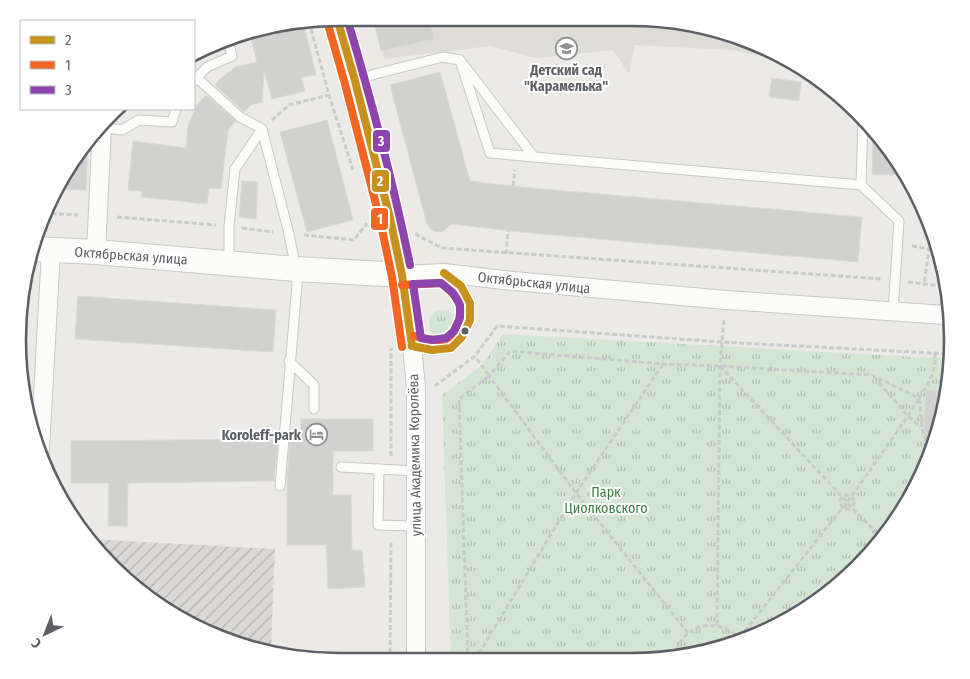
<svg xmlns="http://www.w3.org/2000/svg" width="970" height="679" font-family="'Fira Sans Condensed',sans-serif">
<style>
.industrial{fill:url(#industrial-furrows)}
.education{fill:#dedcd6}
.grass{fill:url(#grass-tufts)}
.building{fill:#d1d1cf;stroke:#dad9d5}
.lines{fill:none;stroke-linecap:round;stroke-linejoin:round}
.lane-casing{stroke:#c8c8c8;stroke-width:11}
.street-casing{stroke:#c8c8c8;stroke-width:20}
.secondary-casing{stroke:#c8c8c7;stroke-width:26}
.path{stroke:#c8ccc9;stroke-width:3;stroke-dasharray:5 2.5;stroke-linecap:butt}
.lane{stroke:#fcfcfb;stroke-width:9}
.street{stroke:#fcfcfb;stroke-width:18}
.secondary{stroke:#fcfcfb;stroke-width:24}
.bus-1-casing{stroke:#fff;stroke-width:11}
.bus-2-casing{stroke:#fff;stroke-width:11}
.bus-3-casing{stroke:#fff;stroke-width:11}
.bus-1{stroke:#c8911e;stroke-width:8}
.bus-2{stroke:#f26522;stroke-width:8}
.bus-3{stroke:#8e44ad;stroke-width:8}
.bus-dot{fill:#5c5f63;stroke:#fff;stroke-width:2}
.labels{text-anchor:middle;dominant-baseline:central;stroke-width:4;stroke-linejoin:round;paint-order:stroke}
.poi-label{font-size:14px;font-weight:bold;fill:#5c5f63;stroke:#fff}
.street-label{font-size:14px;fill:#5c5f63;stroke:#fff}
.park-label{font-size:14px;fill:#3c8141;stroke:#fff}
.rim{fill:none;stroke:#5c5f63;stroke-width:2.5}
.line-badge{stroke:#fff;stroke-width:2}
.badge-label{font-size:14px;text-anchor:middle;font-weight:bold;fill:#fff}
</style>
<defs>
<pattern id="industrial-furrows" width="10" height="10" patternUnits="userSpaceOnUse" patternTransform="scale(1.25)"><rect width="10" height="10" fill="#dbd9d6"/><path d="M-1 1l2-2M0 10L10 0M9 11l2-2" fill="none" stroke="#b5b3b1"/></pattern>
<pattern id="grass-tufts" width="24" height="20" patternUnits="userSpaceOnUse" patternTransform="scale(1.25)"><rect width="24" height="20" fill="#d4e6d3"/><path d="M3 7l-1-3M5 7V3M7 7l1-3M15 17l-1-3M17 17v-4M19 17l1-3" fill="none" stroke="#afbeaf"/></pattern>
</defs>
<rect width="100%" height="100%" fill="#ebeae6"/>
<!-- industrial -->
<polygon class="industrial" points="89,539 275,549 271,648 197,628 98,552"/>
<!-- education -->
<polygon class="education" points="373,18 694,24 794,62 732,50 635,45 629,74 613,50 535,58 490,46 384,59"/>
<!-- grass -->
<g class="grass">
<circle cx="443" cy="324" r="14"/>
<polygon points="503,334 952,359 952,360 919,482 843,581 773,628 673,659 451,660 442,395 482,365"/>
</g>
<!-- building -->
<g class="building">
<polygon points="384,18 429,19 434,39 381,51 374,21"/>
<polygon points="303,22 316,75 301,77 305,91 272,99 264,71 262,102 251,105 244,112 215,85 220,79 236,67 257,62 249,32 256,29"/>
<polygon points="440,72 470,181 521,187 862,217 858,262 520,232 452,224 443,231 439,232 434,231 430,228 427,224 390,85"/>
<polygon points="772,78 801,82 799,101 769,97"/>
<polygon points="206,95 236,121 228,130 221,189 209,188 207,204 141,197 142,191 128,190 133,141 186,148 188,126 197,105"/>
<polygon points="327,120 353,220 307,232 280,132"/>
<polygon points="873,129 886,150 900,175 872,174"/>
<polygon points="88,142 86,190 59,189 83,151"/>
<polygon points="242,181 258,182 256,219 239,217"/>
<polygon points="78,296 276,310 273,352 75,339"/>
<polygon points="926,390 944,391 931,439 924,438"/>
<polygon points="301,419 373,419 373,451 333,451 333,495 351,495 352,550 362,550 365,587 328,589 326,545 287,545 287,481 290,439 301,439"/>
<polygon points="278,439 274,481 128,483 127,526 108,526 109,483 71,483 71,441"/>
</g>
<g class="lines">
<defs>
<g id="lane">
<polyline points="197,78 240,117 262,129 289,234 296,269 297,285 280,486"/>
<polyline points="194,81 207,67 232,56 228,41"/>
<polyline points="356,81 375,74 443,57 460,60"/>
<polyline points="863,119 861,185 899,221 893,311"/>
<polyline points="100,127 122,130 139,120 172,122 176,109"/>
<polyline points="534,157 460,60 490,153 534,157 861,185"/>
<polyline points="229,263 229,226 235,169 262,129"/>
<polyline points="412,346 432,350 451,348 462,337 470,320 470,303 461,286 449,277"/>
<polyline points="289,361 314,385 314,409"/>
<polyline points="341,467 416,471"/>
<polyline points="379,469 378,525 416,526"/>
</g>
<g id="street">
<polyline points="96,252 102,126 100,125"/>
<polyline points="40,449 51,251"/>
<polyline points="416,660 416,387 412,346 402,275 444,273 503,280 726,300 946,315"/>
</g>
<path id="secondary" d="M33,249L96,252L296,269L402,275C383,189 362,103 337,18"/>
</defs>
<!-- lane casing -->
<use href="#lane" class="lane-casing"/>
<!-- street casing -->
<use href="#street" class="street-casing"/>
<!-- secondary casing -->
<use href="#secondary" class="secondary-casing"/>
<!-- path -->
<g class="path">
<polyline points="309,22 329,95 353,170"/>
<polyline points="272,120 289,105 329,95"/>
<polyline points="513,186 515,170"/>
<polyline points="44,213 78,215"/>
<polyline points="117,217 216,225"/>
<polyline points="242,228 273,232"/>
<polyline points="416,233 417,235 442,248 882,279"/>
<polyline points="304,235 354,240 367,223"/>
<polyline points="912,246 929,249 924,285"/>
<polyline points="506,254 508,231"/>
<polyline points="908,282 942,286"/>
<polyline points="720,366 847,502 851,507 879,535"/>
<polyline points="874,377 908,416 921,427"/>
<polyline points="435,386 475,356 497,326 721,342 951,354"/>
<polyline points="391,456 391,348"/>
<circle cx="847" cy="502" r="7"/>
<polyline points="717,625 720,366 724,318"/>
<path d="M688,633L576,493L489,376L510,351L663,364L720,366L872,375L919,398C929,383 936,372 935,354"/>
<polyline points="740,637 851,497 908,416 919,398 922,427 928,451"/>
<path d="M675,658C676,653 677,648 680,643C694,620 721,621 740,638"/>
<polyline points="390,660 391,540"/>
<polyline points="468,660 459,399 489,376 475,356"/>
<polyline points="475,660 576,493 663,364"/>
</g>
<!-- lane -->
<use href="#lane" class="lane"/>
<!-- street -->
<use href="#street" class="street"/>
<!-- secondary -->
<use href="#secondary" class="secondary"/>
<defs>
<g id="bus-1">
<polyline points="337,18 355,81 390,218 402,275 412,346"/>
<polyline points="412,346 432,350 451,348 462,337 470,320 470,303 461,286 444,273"/>
</g>
<g id="bus-2">
<polyline points="327,21 345,84 380,220 392,277 402,347"/>
<path d="M402,285L441,283C458,296 466,306 456,327C454,331 450,337 446,339C436,342 424,338 414,336"/>
</g>
<g id="bus-3">
<path d="M347,18C371,99 393,181 410,265"/>
<polygon points="441,283 453,293 460,305 460,318 454,331 446,338 432,340 421,338 413,284"/>
</g>
</defs>
<!-- bus-1 casing -->
<use href="#bus-1" class="bus-1-casing"/>
<!-- bus-2 casing -->
<use href="#bus-2" class="bus-2-casing"/>
<!-- bus-3 casing -->
<use href="#bus-3" class="bus-3-casing"/>
<!-- bus-1 -->
<use href="#bus-1" class="bus-1"/>
<!-- bus-2 -->
<use href="#bus-2" class="bus-2"/>
<!-- bus-3 -->
<use href="#bus-3" class="bus-3"/>
</g>
<!-- icons -->
<defs>
<symbol id="school-ring" viewBox="-11 -11 22 22"><circle r="9.5" fill="#fff" stroke="#8e9091" stroke-width="1.5"/><path d="M0-5L7-2L0 1L-7-2ZM-4 1L0 2.5L4 1V4Q0 6-4 4Z" fill="#8e9091"/></symbol>
<symbol id="hotel-ring" viewBox="-11 -11 22 22"><circle r="9.5" fill="#fff" stroke="#8e9091" stroke-width="1.5"/><path d="M-6-4.5h1.5V1H6V5H4.5V3h-9V5H-6ZM-4 0a1.8 1.8 0 1 1 3.6 0ZM.5 0V-2.5h3Q6-2.5 6 0Z" fill="#8e9091"/></symbol>
</defs>
<g fill-rule="evenodd">
<use href="#school-ring" x="554" y="36" width="25" height="25"/>
<use href="#hotel-ring" x="304" y="422" width="25" height="25"/>
</g>
<!-- markers -->
<circle class="bus-dot" cx="465" cy="331" r="4.5"/>
<g class="labels">
<!-- poi labels -->
<g class="poi-label">
<text x="566" y="70">Детский сад<tspan x="566" dy="16">"Карамелька"</tspan></text>
<text x="301" y="435" text-anchor="end">Koroleff-park</text>
</g>
<!-- street labels -->
<g class="street-label">
<text transform="translate(131 256) rotate(4)">Октябрьская улица</text>
<text transform="translate(534 283) rotate(6)">Октябрьская улица</text>
<text transform="translate(415 455) rotate(-91)">улица Академика Королёва</text>
</g>
<!-- park labels -->
<g class="park-label">
<text x="606" y="492">Парк<tspan x="606" dy="16">Циолковского</tspan></text>
</g>
</g>
<!-- crop -->
<path d="M0 0H970V679H0ZM339 26H631A313 313 0 0 1 944 339V340A313 313 0 0 1 631 653H339A313 313 0 0 1 26 340V339A313 313 0 0 1 339 26Z" fill="#fff" fill-rule="evenodd"/>
<path class="rim" d="M339 26H631A313 313 0 0 1 944 339V340A313 313 0 0 1 631 653H339A313 313 0 0 1 26 340V339A313 313 0 0 1 339 26Z"/>
<g class="line-badge">
<rect x="372" y="129" width="19" height="24" rx="5" fill="#8e44ad"/>
<rect x="371" y="169" width="19" height="24" rx="5" fill="#c8911e"/>
<rect x="370" y="207" width="19" height="24" rx="5" fill="#f26522"/>
</g>
<g class="badge-label">
<text x="381" y="146">3</text>
<text x="380" y="186">2</text>
<text x="380" y="224">1</text>
</g>
<!-- legend -->
<rect x="20" y="20" width="175" height="90" fill="#ffffff" stroke="#bebfc1"/>
<rect x="30" y="36" width="25" height="8" fill="#c8911e" stroke="#bebfc1"/>
<text x="65" y="45" font-size="15" fill="#5c5f63">2</text>
<rect x="30" y="61" width="25" height="8" fill="#f26522" stroke="#bebfc1"/>
<text x="65" y="70" font-size="15" fill="#5c5f63">1</text>
<rect x="30" y="86" width="25" height="8" fill="#8e44ad" stroke="#bebfc1"/>
<text x="65" y="95" font-size="15" fill="#5c5f63">3</text>
<!-- north arrow -->
<g transform="translate(45 634) rotate(223)" stroke="#ffffff" stroke-width="4" paint-order="stroke">
<path d="M0-4L9 19L0 12L-9 19Z" fill="#5c5f63"/>
<text y="-8" font-size="14" font-weight="bold" text-anchor="middle" fill="#5c5f63">С</text>
</g>
</svg>
